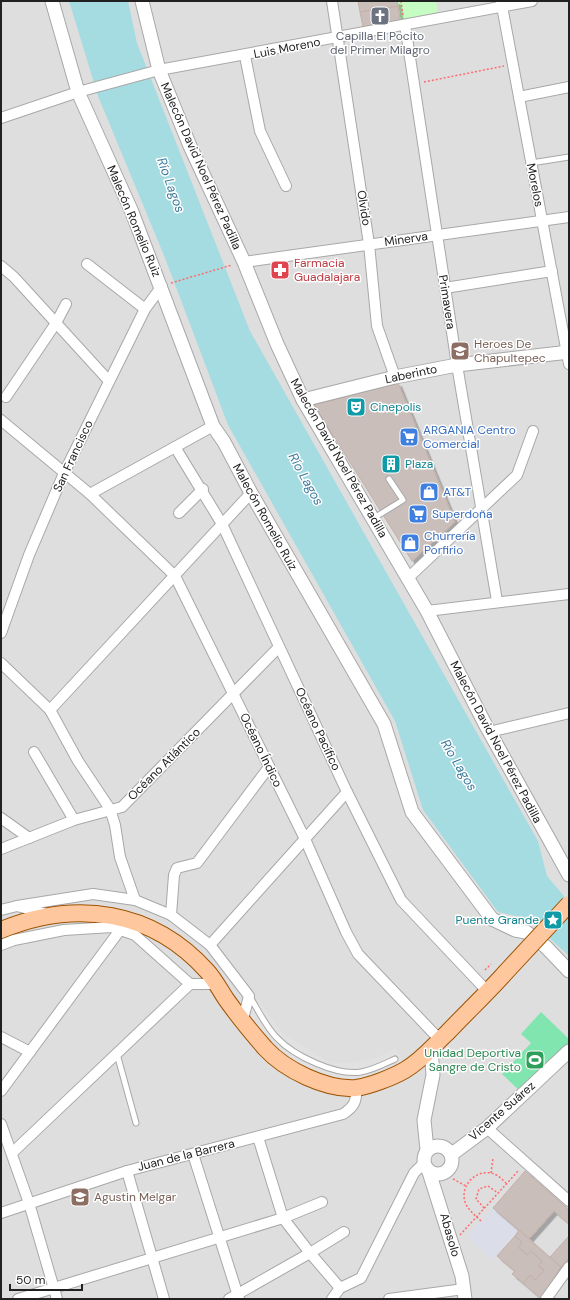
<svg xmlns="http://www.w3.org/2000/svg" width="570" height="1300" font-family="'DM Sans',sans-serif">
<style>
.residential{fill:#dfdede}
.park{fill:#c6fdc3}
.pitch{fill:#81e5b0}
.parking{fill:#e1e1e1}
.plaza{fill:#dbdde8}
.water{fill:#a5dce1}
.building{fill:#cabeba;stroke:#c4b0a8;filter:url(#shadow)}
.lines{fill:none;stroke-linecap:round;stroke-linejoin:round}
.service-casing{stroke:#a8a8a8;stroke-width:7}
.minor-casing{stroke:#a8a8a8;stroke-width:12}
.tertiary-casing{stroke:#a8a8a8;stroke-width:15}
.primary-casing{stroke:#9d5300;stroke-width:18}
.path{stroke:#ff6a70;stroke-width:1.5;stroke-dasharray:2 2;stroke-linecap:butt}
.service{stroke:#fff;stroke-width:5}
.minor{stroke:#fff;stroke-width:10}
.tertiary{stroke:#fff;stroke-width:13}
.primary{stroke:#ffc79e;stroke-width:16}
.primary-bridge-casing{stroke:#9d5300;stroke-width:18;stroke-linecap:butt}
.primary-bridge{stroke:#ffc79e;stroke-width:16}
.labels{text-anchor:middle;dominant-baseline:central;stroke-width:3;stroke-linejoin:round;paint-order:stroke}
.worship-label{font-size:12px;fill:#5b616d;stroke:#fff}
.street-label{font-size:12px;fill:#212121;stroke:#fff}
.health-label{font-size:12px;fill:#be3a42;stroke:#fff;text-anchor:start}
.education-label{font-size:12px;fill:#785e54;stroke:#fff;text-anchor:start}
.culture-label{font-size:12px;fill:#0d838f;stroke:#fff;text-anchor:start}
.shop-label{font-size:12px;fill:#366cbe;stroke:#fff;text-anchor:start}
.leisure-label{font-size:12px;fill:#27864d;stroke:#fff;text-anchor:end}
.water-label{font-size:13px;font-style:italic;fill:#3e7c9e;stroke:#fff}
</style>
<defs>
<filter id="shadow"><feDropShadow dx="3.5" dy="3.5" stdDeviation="0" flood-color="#0004"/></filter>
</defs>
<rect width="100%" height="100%" fill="#f2ece7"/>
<!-- residential -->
<rect class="residential" x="1" y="1" width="568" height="1298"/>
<!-- park -->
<polygon class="park" points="397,1 436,1 438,12 400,20"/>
<!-- pitch -->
<polygon class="pitch" points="541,1012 569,1039 569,1046 521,1092 502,1074 531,1043 521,1034"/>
<!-- parking -->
<polygon class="parking" points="258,1000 283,1034 329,1062 351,1063 377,1058 395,1048 405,1063 383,1073 358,1079 333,1079 313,1074 272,1047 257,1028 246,1009"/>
<!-- plaza -->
<polygon class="plaza" points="493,1208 519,1230 493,1260 467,1236"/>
<!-- water -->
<polygon class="water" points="69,1 128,1 137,43 250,331 538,841 547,876 569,902 569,956 529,919 498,912 423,810 395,721 228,425 165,258 98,96"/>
<!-- building -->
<g class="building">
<polygon points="358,1 397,1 398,6 360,12"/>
<polygon points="398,6 400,20 363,27 360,12"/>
<polygon points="398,383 455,522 412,561 314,405"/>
<polygon points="525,1171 569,1210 569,1224 554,1211 529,1239 493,1208"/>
<polygon points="519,1230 561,1267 541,1299 523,1283 530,1275 535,1280 544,1270 538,1266 542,1261 531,1251 527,1255 518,1247 522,1242 515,1236"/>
<polygon points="515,1236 522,1242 518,1247 527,1255 531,1251 542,1261 538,1266 544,1270 535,1280 530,1275 523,1283 512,1274 515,1271 497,1256"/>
<polygon points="569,1236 569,1258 561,1267 550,1257"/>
</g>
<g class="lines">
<defs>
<g id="service">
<polyline points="531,163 569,157"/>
<polyline points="374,518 403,500 389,479"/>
<path d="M250,997C258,1010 266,1027 277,1038C294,1056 336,1076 361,1072C373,1070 384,1064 395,1059"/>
<polyline points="117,1054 136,1123"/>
</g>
<g id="minor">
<polyline points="332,1 369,244 377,326 395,377"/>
<polyline points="501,1 569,364"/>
<polyline points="405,25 457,365 497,601"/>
<polyline points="245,56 260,131 286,186"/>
<polyline points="519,97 569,87"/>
<polyline points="1,118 78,92 159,70 532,1"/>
<polyline points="244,262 569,217"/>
<polyline points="87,264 145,309"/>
<polyline points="1,266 14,277 109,381"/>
<polyline points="445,288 552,271"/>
<polyline points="6,397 56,323 66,304"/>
<polyline points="1,420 90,494 175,576 305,839 346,932 358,954 440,1040"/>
<polyline points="175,447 222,524 347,792 401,900 488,992"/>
<polyline points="90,494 213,426"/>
<polyline points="179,513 203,489"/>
<polyline points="408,578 517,475 533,431"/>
<polyline points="427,611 569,594"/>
<polyline points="1,633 29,555 64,473 145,309 162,286"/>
<polyline points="1,663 50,710 78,761 110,809 115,825 120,857 135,900"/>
<polyline points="50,710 251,493"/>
<polyline points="489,732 569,713"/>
<polyline points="34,752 74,820"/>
<polyline points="1,818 29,838"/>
<polyline points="1,849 74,820 122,807 279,647"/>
<polyline points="17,906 93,894 135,900 171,915 210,945 249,996 243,1019"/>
<polyline points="1,910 17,906 47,914"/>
<polyline points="171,915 174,875 177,868 197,863 269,767"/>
<polyline points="1,945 14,940 64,930 112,927 135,935 190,984 216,984"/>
<polyline points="210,945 347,792"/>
<polyline points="1,1037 30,1052"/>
<polyline points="1,1091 120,930"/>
<polyline points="1,1124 29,1203 57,1299"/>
<polyline points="487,1128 569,1201"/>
<polyline points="258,1137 283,1218 310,1253 340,1288"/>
<polyline points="12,1153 190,984"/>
<polyline points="193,1154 239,1299"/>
<polyline points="127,1171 164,1299"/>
<path d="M1,1213L127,1171L343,1114C354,1107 357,1101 356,1088"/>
<polyline points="18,1299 283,1218 322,1202"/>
<polyline points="229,1299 310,1253 344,1232"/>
<polyline points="332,1299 340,1288 361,1278 414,1173 424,1163"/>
<polyline points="389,1299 464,1289"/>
<polyline points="546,1299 569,1267"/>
</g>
<g id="tertiary">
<polyline points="52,1 78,92 132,212 213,426 224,442 251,493 384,724 412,812 492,919 515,930 526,932 546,947 569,971"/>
<polyline points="142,1 159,70 190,146 244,262 277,344 303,400 427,611 484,722 569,875"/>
<polyline points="303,400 395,377 457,365 569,352"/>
<circle cx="438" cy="1160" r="14"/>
<polyline points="427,1150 424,1120 433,1075 431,1049"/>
<polyline points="452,1154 487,1128 569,1051"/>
<polyline points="429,1172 462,1276 465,1299"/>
</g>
<path id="primary" d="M1,930C76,899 152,910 207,971C215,980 220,990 226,999C238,1016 252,1033 265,1048C285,1070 326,1090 356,1088C370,1086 393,1077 405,1070C422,1060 433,1046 447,1033C466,1013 486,994 505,973"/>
</defs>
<!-- service casing -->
<use href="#service" class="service-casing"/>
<!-- minor casing -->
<use href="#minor" class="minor-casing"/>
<!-- tertiary casing -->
<use href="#tertiary" class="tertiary-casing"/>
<!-- primary casing -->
<use href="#primary" class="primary-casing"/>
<!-- path -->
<g class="path">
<polyline points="401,1 403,15"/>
<polyline points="424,82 504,66"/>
<polyline points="171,283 232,265"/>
<polyline points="485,970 491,964"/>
<polyline points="491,1173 493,1158"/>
<polyline points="453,1179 466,1186"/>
<polyline points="484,1208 476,1199 479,1189 488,1186 498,1193"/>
<path d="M481,1221C475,1215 468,1210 465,1202C460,1186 475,1170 491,1173C497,1174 502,1179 506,1183"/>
<polyline points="460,1235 519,1170"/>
</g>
<!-- service -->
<use href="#service" class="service"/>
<!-- minor -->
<use href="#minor" class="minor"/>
<!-- tertiary -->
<use href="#tertiary" class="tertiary"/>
<!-- primary -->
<use href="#primary" class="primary"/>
<defs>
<polyline id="primary-bridge" points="505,973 569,904"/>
</defs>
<!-- primary-bridge casing -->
<use href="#primary-bridge" class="primary-bridge-casing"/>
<!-- primary-bridge -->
<use href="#primary-bridge" class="primary-bridge"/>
</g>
<!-- icons -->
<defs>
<symbol id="church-square" viewBox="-11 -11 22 22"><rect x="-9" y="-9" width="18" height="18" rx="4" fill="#6b7280" stroke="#fff"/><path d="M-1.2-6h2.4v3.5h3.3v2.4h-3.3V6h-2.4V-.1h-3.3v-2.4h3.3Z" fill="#fff"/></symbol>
<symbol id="pharmacy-square" viewBox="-11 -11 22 22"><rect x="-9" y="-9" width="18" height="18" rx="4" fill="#e0444e" stroke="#fff"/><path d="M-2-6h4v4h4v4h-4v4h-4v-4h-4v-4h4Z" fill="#fff"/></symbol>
<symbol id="school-square" viewBox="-11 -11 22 22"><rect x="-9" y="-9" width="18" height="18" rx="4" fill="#8d6e63" stroke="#fff"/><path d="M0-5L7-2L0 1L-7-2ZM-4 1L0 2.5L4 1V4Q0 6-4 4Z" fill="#fff"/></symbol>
<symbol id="theatre-square" viewBox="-11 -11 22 22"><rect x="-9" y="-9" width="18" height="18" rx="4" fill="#0f9aa8" stroke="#fff"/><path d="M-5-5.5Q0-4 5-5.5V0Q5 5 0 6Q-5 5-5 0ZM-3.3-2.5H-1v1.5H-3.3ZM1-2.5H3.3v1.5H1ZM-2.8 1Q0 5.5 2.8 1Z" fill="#fff"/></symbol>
<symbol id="supermarket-square" viewBox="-11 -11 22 22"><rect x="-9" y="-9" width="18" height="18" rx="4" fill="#3f7fe0" stroke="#fff"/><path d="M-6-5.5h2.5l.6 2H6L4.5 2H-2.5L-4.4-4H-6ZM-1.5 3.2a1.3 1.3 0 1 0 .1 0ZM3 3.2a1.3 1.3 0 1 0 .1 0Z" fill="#fff"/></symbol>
<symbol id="building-square" viewBox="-11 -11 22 22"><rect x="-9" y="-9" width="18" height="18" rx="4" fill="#0f9aa8" stroke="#fff"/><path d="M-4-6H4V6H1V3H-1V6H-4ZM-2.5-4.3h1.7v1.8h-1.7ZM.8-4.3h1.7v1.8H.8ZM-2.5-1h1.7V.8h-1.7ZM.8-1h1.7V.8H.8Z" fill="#fff"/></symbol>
<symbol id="shop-square" viewBox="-11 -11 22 22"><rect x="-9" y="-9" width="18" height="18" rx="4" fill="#3f7fe0" stroke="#fff"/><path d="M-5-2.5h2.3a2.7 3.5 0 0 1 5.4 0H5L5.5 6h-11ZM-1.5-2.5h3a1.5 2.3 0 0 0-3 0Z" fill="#fff"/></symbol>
<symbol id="sight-square" viewBox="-11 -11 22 22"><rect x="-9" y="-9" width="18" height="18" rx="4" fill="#0f9aa8" stroke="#fff"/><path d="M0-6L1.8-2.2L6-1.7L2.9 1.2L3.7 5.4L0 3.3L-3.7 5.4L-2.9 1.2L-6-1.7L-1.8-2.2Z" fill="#fff"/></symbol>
<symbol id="stadium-square" viewBox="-11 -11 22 22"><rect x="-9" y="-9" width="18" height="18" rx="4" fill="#2e9e5b" stroke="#fff"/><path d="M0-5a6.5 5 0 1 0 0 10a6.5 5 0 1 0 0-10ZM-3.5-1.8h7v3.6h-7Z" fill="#fff"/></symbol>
</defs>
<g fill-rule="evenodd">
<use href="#church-square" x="369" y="5" width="22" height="22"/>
<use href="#pharmacy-square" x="269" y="259" width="22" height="22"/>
<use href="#school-square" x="449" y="340" width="22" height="22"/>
<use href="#theatre-square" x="345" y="396" width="22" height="22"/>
<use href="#supermarket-square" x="398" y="426" width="22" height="22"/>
<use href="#building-square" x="380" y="453" width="22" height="22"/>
<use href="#shop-square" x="418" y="481" width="22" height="22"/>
<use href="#supermarket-square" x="407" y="503" width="22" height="22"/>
<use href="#shop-square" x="399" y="532" width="22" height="22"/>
<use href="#sight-square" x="542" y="909" width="22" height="22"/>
<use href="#stadium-square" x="524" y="1049" width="22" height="22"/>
<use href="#school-square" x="69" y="1186" width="22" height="22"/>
</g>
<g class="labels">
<!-- worship labels -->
<g class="worship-label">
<text x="380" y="36">Capilla El Pocito<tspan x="380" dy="14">del Primer Milagro</tspan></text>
</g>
<!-- street labels -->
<g class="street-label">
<text transform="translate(287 48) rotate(-11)">Luis Moreno</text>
<text transform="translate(201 166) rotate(66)">Malecón David Noel Pérez Padilla</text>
<text transform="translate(535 185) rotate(79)">Morelos</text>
<text transform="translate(364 208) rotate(81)">Olvido</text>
<text transform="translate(134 221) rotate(67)">Malecón Romelio Ruiz</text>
<text transform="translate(406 239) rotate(-8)">Minerva</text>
<text transform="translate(447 302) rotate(81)">Primavera</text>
<text transform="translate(411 374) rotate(-12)">Laberinto</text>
<text transform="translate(73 456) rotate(-65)">San Francisco</text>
<text transform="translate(339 458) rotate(60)">Malecón David Noel Pérez Padilla</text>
<text transform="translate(265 517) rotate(61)">Malecón Romelio Ruiz</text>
<text transform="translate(318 729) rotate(65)">Océano Pacífico</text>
<text transform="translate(496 742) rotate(62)">Malecón David Noel Pérez Padilla</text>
<text transform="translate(261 750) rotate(64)">Océano Índico</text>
<text transform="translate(164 764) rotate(-45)">Océano Atlántico</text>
<text transform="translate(502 1111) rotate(-41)">Vicente Suárez</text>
<text transform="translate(186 1155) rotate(-14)">Juan de la Barrera</text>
<text transform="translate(450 1235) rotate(74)">Abasolo</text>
</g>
<!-- health labels -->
<g class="health-label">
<text x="294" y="263">Farmacia<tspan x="294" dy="14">Guadalajara</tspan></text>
</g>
<!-- education labels -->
<g class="education-label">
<text x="474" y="344">Heroes De<tspan x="474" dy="14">Chapultepec</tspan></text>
<text x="94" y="1197">Agustin Melgar</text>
</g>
<!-- culture labels -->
<g class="culture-label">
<text x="370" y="407">Cinepolis</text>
<text x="405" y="464">Plaza</text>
<text x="539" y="920" text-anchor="end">Puente Grande</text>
</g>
<!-- shop labels -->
<g class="shop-label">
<text x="423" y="430">ARGANIA Centro<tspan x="423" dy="14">Comercial</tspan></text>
<text x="443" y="492">AT&amp;T</text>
<text x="432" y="514">Superdoña</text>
<text x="424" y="536">Churrería<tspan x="424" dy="14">Porfirio</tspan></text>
</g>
<!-- leisure labels -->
<g class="leisure-label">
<text x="521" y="1053">Unidad Deportiva<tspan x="521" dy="14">Sangre de Cristo</tspan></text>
</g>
<!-- water labels -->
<g class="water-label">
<text transform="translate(171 185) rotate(70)">Río Lagos</text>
<text transform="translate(306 479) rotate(61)">Río Lagos</text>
<text transform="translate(459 765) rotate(59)">Río Lagos</text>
</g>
</g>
<!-- border -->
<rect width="570" height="1300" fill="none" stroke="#212121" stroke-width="4"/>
<!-- scale -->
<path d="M10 1284v6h72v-6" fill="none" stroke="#212121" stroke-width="2"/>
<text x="16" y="1284" font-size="12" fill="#212121" stroke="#ffffff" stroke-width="3" paint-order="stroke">50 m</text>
</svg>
